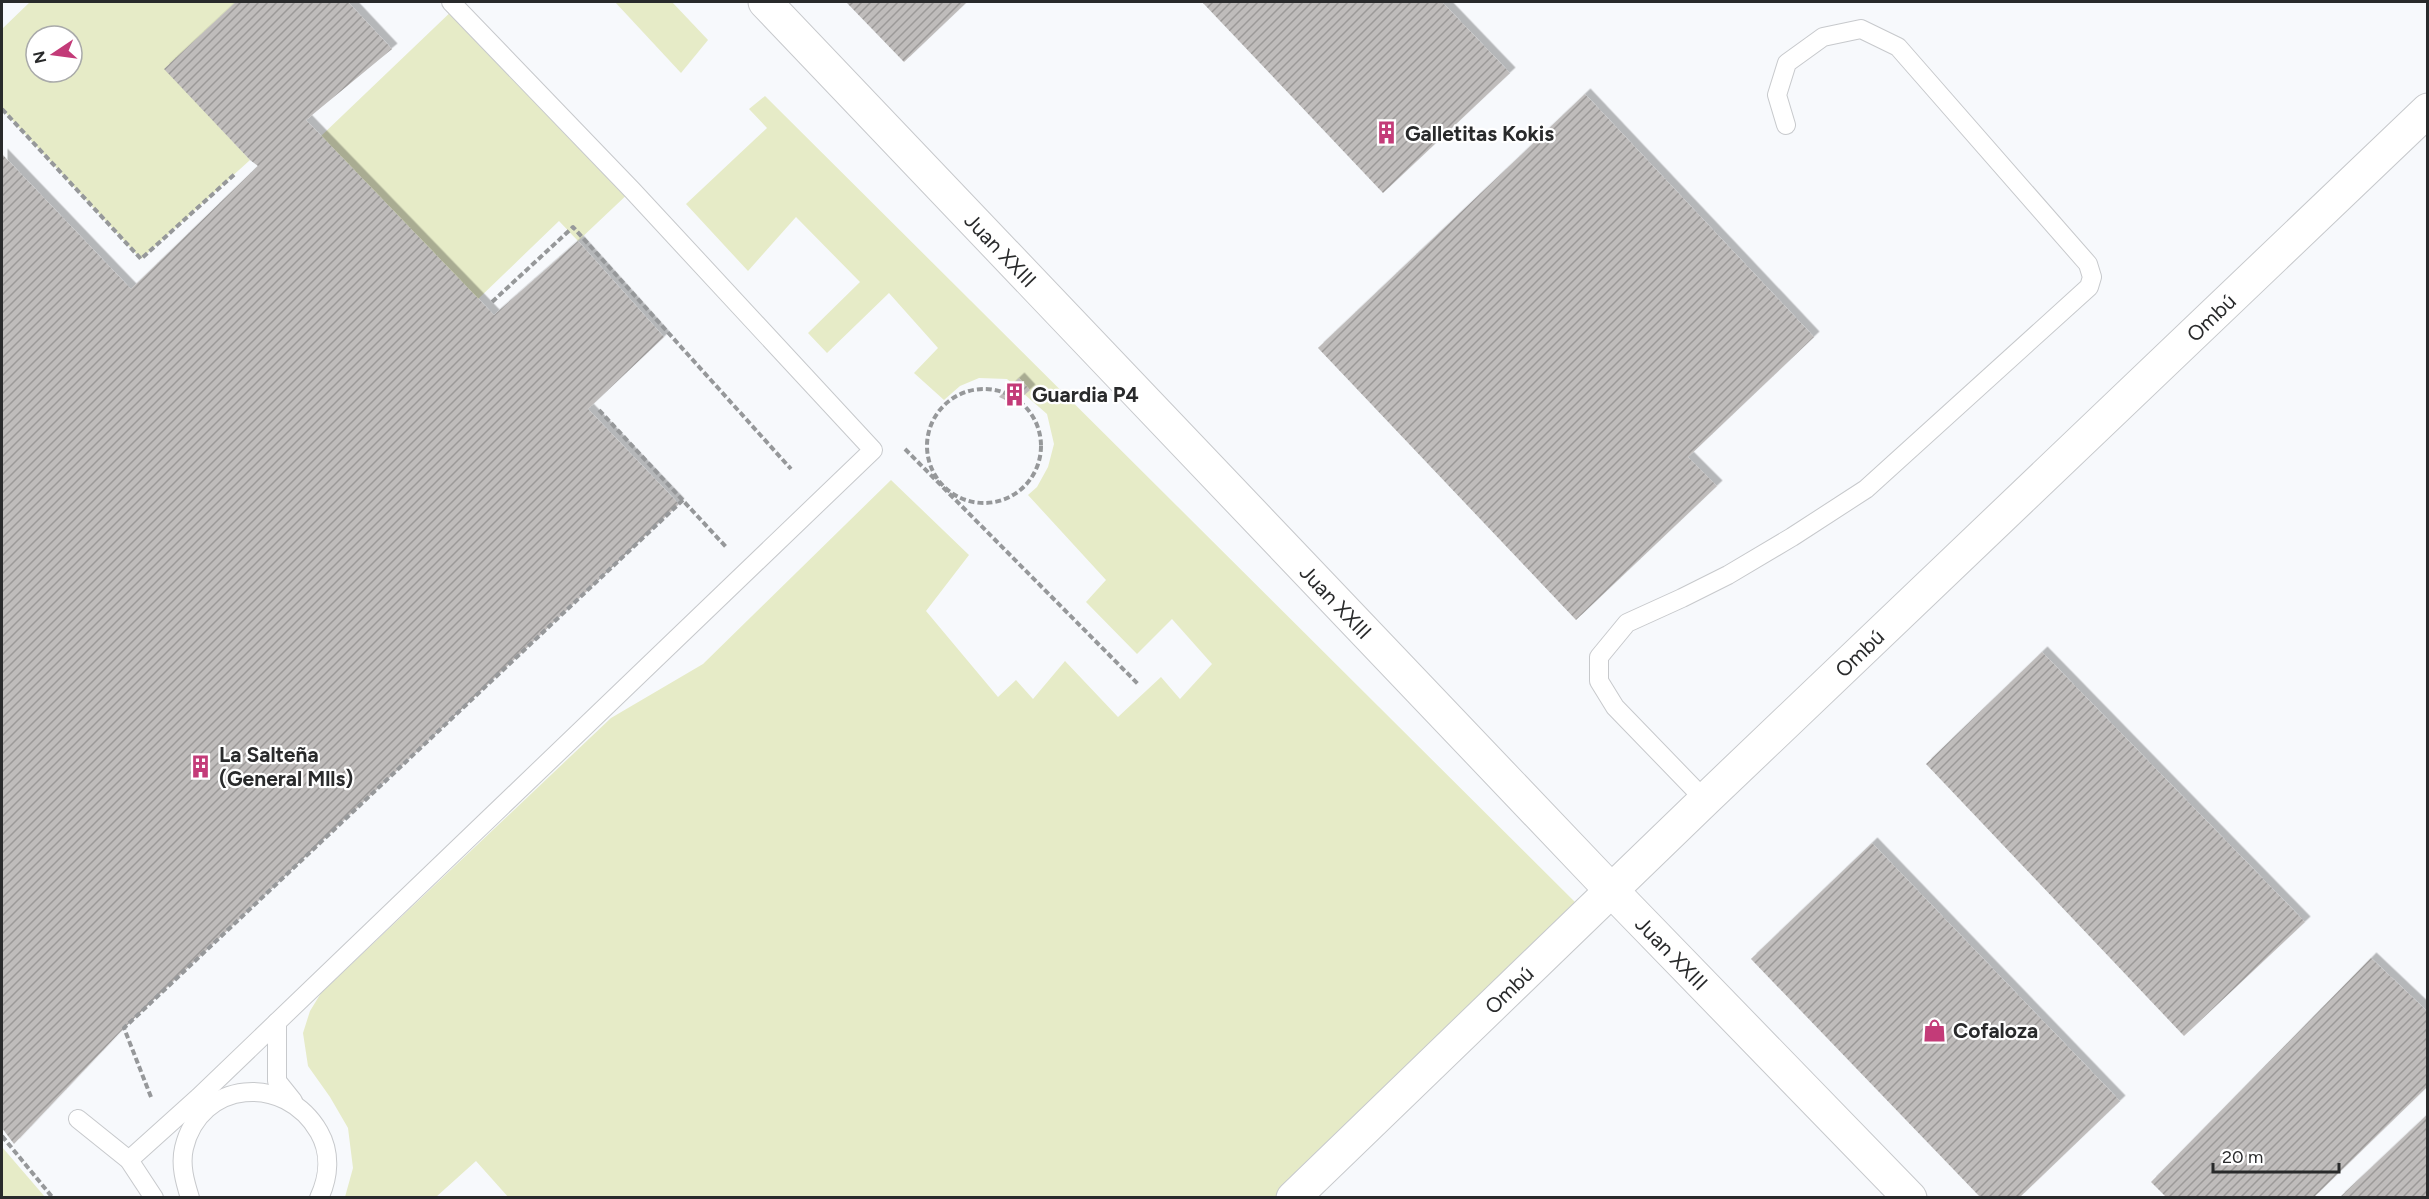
<svg xmlns="http://www.w3.org/2000/svg" width="2429" height="1199" font-family="Figtree,sans-serif">
<style>
.green{fill:#e6ebc7;fill-rule:evenodd}
.building{fill:url(#building-hatch);filter:url(#shadow)}
.lines{fill:none;stroke-linecap:round;stroke-linejoin:round}
.service-casing{stroke:#c7c9cc;stroke-width:20}
.minor-casing{stroke:#c7c9cc;stroke-width:35}
.path{stroke:#96989a;stroke-width:4;stroke-dasharray:6 3;stroke-linecap:butt}
.service{stroke:#fff;stroke-width:18}
.minor{stroke:#fff;stroke-width:33}
.labels{text-anchor:middle;dominant-baseline:central;stroke-width:4.5;stroke-linejoin:round;paint-order:stroke}
.poi-label{font-size:21px;font-weight:bold;fill:#292a2b;stroke:#fff;text-anchor:start}
.street-label{font-size:21px;fill:#292a2b;stroke:#fff}
</style>
<defs>
<pattern id="building-hatch" width="6" height="6" patternUnits="userSpaceOnUse" patternTransform="scale(1.5)"><rect width="6" height="6" fill="#bfbcbb"/><path d="M-1 1l2-2M0 6l6-6M5 7l2-2" fill="none" stroke="#9b9998"/></pattern>
<filter id="shadow"><feDropShadow dx="5.5" dy="-5.5" stdDeviation="0" flood-color="#0004"/></filter>
</defs>
<rect width="100%" height="100%" fill="#f7f9fc"/>
<!-- green -->
<g class="green">
<path d="M30,2H236L165,69L250,160L141,259L2,109V29ZM36,36H72V72H36Z"/>
<polygon points="615,2 672,2 708,40 681,73"/>
<polygon points="457,6 632,190 578,241 559,221 477,300 321,136"/>
<polygon points="765,96 1587,914 1293,1197 509,1198 476,1161 436,1197 345,1197 353,1168 348,1128 330,1097 308,1066 303,1033 310,1011 321,993 611,718 703,664 891,480 969,555 926,611 998,697 1016,680 1033,699 1065,661 1118,717 1161,677 1180,699 1212,664 1172,619 1137,654 1086,602 1106,580 1028,495 1037,487 1048,467 1054,444 1047,414 1007,379 979,378 960,386 944,400 914,373 938,348 889,293 827,353 808,333 860,282 796,217 748,271 686,204 767,128 749,109"/>
<polygon points="2,1147 45,1197 2,1197"/>
</g>
<!-- building -->
<g class="building">
<polygon points="236,2 348,2 392,49 306,120 494,315 578,241 664,337 588,409 679,504 124,1028 14,1144 2,1128 2,154 131,289 258,166 250,160 164,69"/>
<polygon points="846,2 967,2 904,62"/>
<polygon points="1202,2 1442,2 1510,73 1383,193"/>
<polygon points="1585,94 1814,337 1688,457 1717,486 1576,620 1318,348"/>
<polygon points="1019,378 1030,390 1014,404 999,397"/>
<polygon points="2042,652 2305,922 2184,1036 1926,764"/>
<polygon points="1872,843 2120,1101 2019,1198 1981,1198 1751,959"/>
<polygon points="2371,958 2428,1012 2428,1086 2313,1198 2167,1198 2151,1182"/>
<polygon points="2428,1114 2428,1198 2339,1198"/>
</g>
<g class="lines">
<defs>
<g id="service">
<polyline points="1705,800 1615,707 1599,681 1599,657 1627,623 1682,598 1728,575 1792,537 1866,489 2089,287 2092,277 2088,264 1898,47 1861,29 1823,37 1787,63 1777,95 1786,125"/>
<polyline points="277,1022 277,1081 293,1101"/>
<polyline points="78,1119 129,1160 154,1198"/>
<polyline points="129,1160 199,1097 873,450 632,190 451,2"/>
<path d="M190,1198C185,1182 180,1165 184,1148C200,1080 285,1073 319,1132C331,1153 329,1177 319,1198"/>
</g>
<g id="minor">
<path id="s1" d="M765,2L1611,890L1910,1198"/>
<path id="s2" d="M1293,1198L1705,800L2428,110"/>
</g>
</defs>
<!-- service casing -->
<use href="#service" class="service-casing"/>
<!-- minor casing -->
<use href="#minor" class="minor-casing"/>
<!-- path -->
<g class="path">
<polyline points="2,109 141,259 236,173"/>
<polyline points="492,302 573,227 791,469"/>
<circle cx="984" cy="446" r="57"/>
<polyline points="599,410 727,548"/>
<polyline points="905,449 1139,685"/>
<polyline points="151,1097 124,1028 683,500"/>
<polyline points="2,1136 53,1198"/>
</g>
<!-- service -->
<use href="#service" class="service"/>
<!-- minor -->
<use href="#minor" class="minor"/>
</g>
<!-- icons -->
<defs>
<symbol id="building-bare" viewBox="-9 -9 18 18"><path d="M-4-6H4V6H1V3H-1V6H-4ZM-2.5-4.3h1.7v1.8h-1.7ZM.8-4.3h1.7v1.8H.8ZM-2.5-1h1.7V.8h-1.7ZM.8-1h1.7V.8H.8Z" fill="#c33b78" stroke="#fff" stroke-width="2.5" paint-order="stroke"/></symbol>
<symbol id="shop-bare" viewBox="-9 -9 18 18"><path d="M-5-2.5h2.3a2.7 3.5 0 0 1 5.4 0H5L5.5 6h-11ZM-1.5-2.5h3a1.5 2.3 0 0 0-3 0Z" fill="#c33b78" stroke="#fff" stroke-width="2.5" paint-order="stroke"/></symbol>
</defs>
<g fill-rule="evenodd">
<use href="#building-bare" x="1370" y="116" width="33" height="33"/>
<use href="#building-bare" x="998" y="378" width="33" height="33"/>
<use href="#building-bare" x="184" y="750" width="33" height="33"/>
<use href="#shop-bare" x="1918" y="1014" width="33" height="33"/>
</g>
<g class="labels">
<!-- poi labels -->
<g class="poi-label">
<text x="1405" y="133">Galletitas Kokis</text>
<text x="1032" y="394">Guardia P4</text>
<text x="219" y="754">La Salteña<tspan x="219" dy="24">(General Mlls)</tspan></text>
<text x="1953" y="1030">Cofaloza</text>
</g>
<!-- street labels -->
<g class="street-label">
<text stroke="none"><textPath href="#s1" startOffset="342">Juan XXIII</textPath></text>
<text stroke="none"><textPath href="#s2" startOffset="1272">Ombú</textPath></text>
<text stroke="none"><textPath href="#s1" startOffset="828">Juan XXIII</textPath></text>
<text stroke="none"><textPath href="#s2" startOffset="786">Ombú</textPath></text>
<text stroke="none"><textPath href="#s1" startOffset="1314">Juan XXIII</textPath></text>
<text stroke="none"><textPath href="#s2" startOffset="300">Ombú</textPath></text>
</g>
</g>
<!-- border -->
<rect width="2429" height="1199" fill="none" stroke="#292a2b" stroke-width="6"/>
<!-- north arrow -->
<g transform="translate(54 54) rotate(257)"><circle r="28" fill="#ffffff" stroke="#a9aaaa" stroke-width="1.5"/>
<path d="M0-4.5L10 22L0 15L-10 22Z" fill="#c33b78"/>
<text y="-9" font-size="16" font-weight="bold" text-anchor="middle" fill="#292a2b">N</text>
</g>
<!-- scale -->
<path d="M2213 1163v9h126v-9" fill="none" stroke="#292a2b" stroke-width="3"/>
<text x="2222" y="1163" font-size="18" fill="#292a2b" stroke="#ffffff" stroke-width="4.5" paint-order="stroke">20 m</text>
</svg>
